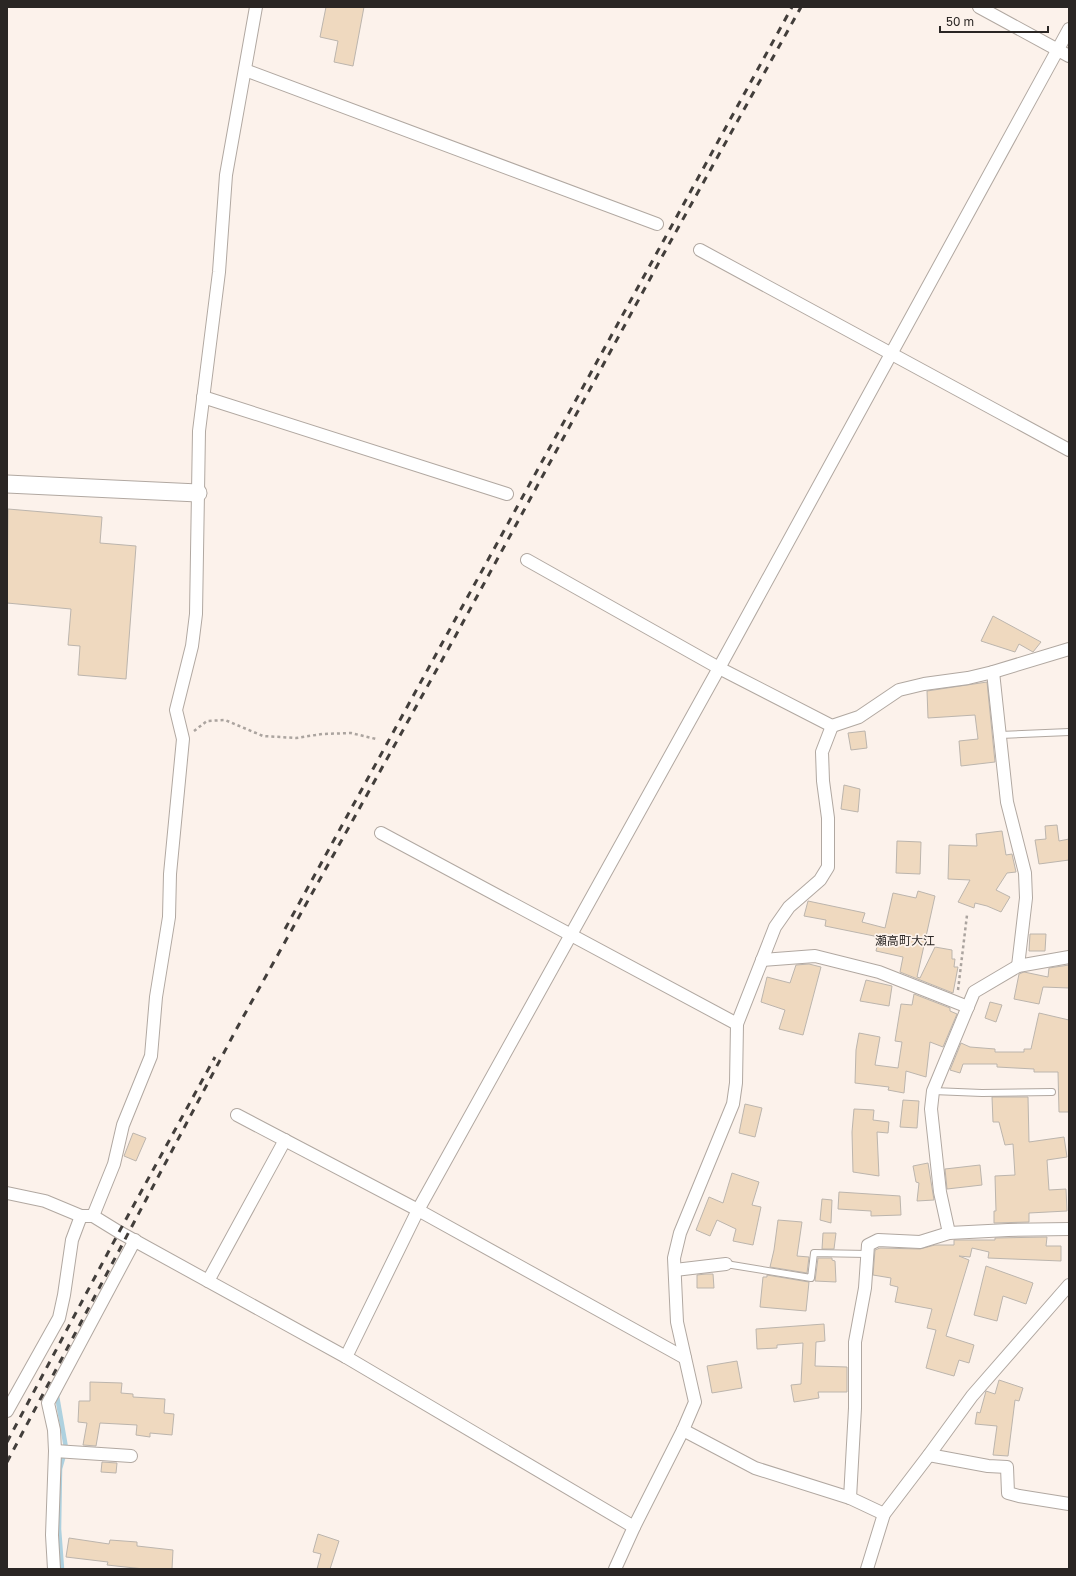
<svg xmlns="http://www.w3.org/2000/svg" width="1076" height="1576" font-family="'Golos Text','Noto Sans JP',sans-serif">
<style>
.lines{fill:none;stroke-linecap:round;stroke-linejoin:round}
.stream{stroke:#aed1df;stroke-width:4.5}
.building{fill:#efd9bf;stroke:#bcb5ad}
.lane-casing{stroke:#b1a8a1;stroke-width:8}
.street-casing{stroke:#b1a8a1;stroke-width:14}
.secondary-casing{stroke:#b1a8a1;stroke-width:19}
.path{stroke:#aba49f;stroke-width:2.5;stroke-dasharray:3 3;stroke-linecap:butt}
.lane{stroke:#fff;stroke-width:6}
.street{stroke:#fff;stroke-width:12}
.secondary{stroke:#fff;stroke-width:17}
.rail{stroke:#423e3b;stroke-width:3;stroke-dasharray:7 7;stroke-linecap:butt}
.labels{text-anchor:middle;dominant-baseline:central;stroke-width:3.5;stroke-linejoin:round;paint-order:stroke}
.quarter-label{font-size:12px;fill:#2a2624;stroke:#fcf2eb}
</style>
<rect width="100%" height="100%" fill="#fcf2eb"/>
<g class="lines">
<!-- stream -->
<polyline class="stream" points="59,1392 57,1396 66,1448 60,1469 59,1529 62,1569"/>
</g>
<!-- building -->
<g class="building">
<polygon points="326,7 364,7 353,66 334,62 338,41 320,37"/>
<polygon points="8,509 102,517 100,543 136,546 126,679 78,675 80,646 68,645 71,609 7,603"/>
<polygon points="993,616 1041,642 1033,652 1019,644 1015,652 981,641"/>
<polygon points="987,682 995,762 961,766 959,741 978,739 975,715 928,718 927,691"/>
<polygon points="865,731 867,748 851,750 848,733"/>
<polygon points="844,785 860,789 858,812 841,809"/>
<polygon points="1057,825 1059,841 1069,839 1069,860 1039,864 1035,840 1046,839 1045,826"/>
<polygon points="1002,831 1006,855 1012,854 1016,872 1007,873 996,890 1010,897 1001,912 987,906 975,903 974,908 958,902 970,880 948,879 949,845 977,846 976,834"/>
<polygon points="897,841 921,842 920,874 896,873"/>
<polygon points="918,891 935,896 917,977 920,978 935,947 952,950 952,959 955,959 954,967 958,967 953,993 900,972 903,957 876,951 879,937 825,926 826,920 804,916 808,901 865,913 862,922 885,928 893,893 916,898"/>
<polygon points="1030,934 1046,934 1045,951 1029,951"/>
<polygon points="809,964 821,967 803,1035 779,1029 785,1010 761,1002 767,977 790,983 796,965"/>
<polygon points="1069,965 1069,988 1043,987 1039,1004 1014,999 1019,974 1024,972 1048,977 1049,968"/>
<polygon points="866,980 892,986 889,1006 860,1001"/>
<polygon points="914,994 950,1008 950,1011 957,1014 943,1047 930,1042 926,1077 906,1071 904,1093 888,1090 889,1087 855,1083 856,1050 859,1033 880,1037 875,1065 898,1068 902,1042 895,1041 901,1004 912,1005"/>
<polygon points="990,1002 1002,1005 996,1022 985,1018"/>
<polygon points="1039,1013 1069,1020 1069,1112 1059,1112 1058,1072 1034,1072 1034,1069 997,1067 997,1064 963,1064 960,1073 950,1070 961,1043 970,1047 995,1049 995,1052 1024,1052 1024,1049 1031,1049"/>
<polygon points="992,1097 1028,1097 1029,1142 1064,1137 1067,1157 1047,1160 1049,1190 1066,1189 1067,1211 1029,1213 1029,1222 994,1223 994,1211 996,1211 995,1176 1015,1175 1013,1144 1005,1145 999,1122 993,1122"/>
<polygon points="903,1100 919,1101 917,1128 900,1127"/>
<polygon points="745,1104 762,1108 755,1137 739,1133"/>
<polygon points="854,1109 874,1110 873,1120 889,1122 888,1133 877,1132 879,1176 853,1172 852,1132"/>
<polygon points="133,1133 146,1138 136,1161 124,1156"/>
<polygon points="928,1163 934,1200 917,1201 919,1183 916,1182 913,1166"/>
<polygon points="980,1165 982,1185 947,1189 945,1169"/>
<polygon points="732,1173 759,1182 752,1205 761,1207 753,1245 733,1241 736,1229 717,1220 710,1236 696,1230 709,1197 723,1203"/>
<polygon points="839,1192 900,1196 901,1215 871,1216 871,1211 838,1209"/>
<polygon points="822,1199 832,1200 831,1223 820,1220"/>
<polygon points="778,1220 802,1222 797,1256 809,1257 807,1273 770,1267 774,1250"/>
<polygon points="823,1233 836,1233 834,1249 822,1249"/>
<polygon points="1047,1237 1046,1246 1061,1246 1061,1261 988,1258 989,1252 972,1248 970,1257 959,1256 969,1260 946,1336 974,1345 969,1363 959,1360 954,1376 926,1368 936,1330 927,1328 932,1309 895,1302 898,1287 890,1285 891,1278 873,1275 875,1250 880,1248 920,1249 935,1245 954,1245 954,1240 995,1240 995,1238"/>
<polygon points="818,1258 832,1258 832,1260 835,1261 836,1282 815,1281"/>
<polygon points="986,1266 1033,1283 1026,1304 1003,1296 997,1321 974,1315"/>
<polygon points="706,1274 713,1274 714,1288 697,1288 697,1275"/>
<polygon points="767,1275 809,1282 806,1311 760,1307 763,1277 767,1277"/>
<polygon points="824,1324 825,1341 816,1342 815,1366 847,1367 847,1392 818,1392 819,1398 794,1402 791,1385 801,1384 803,1343 777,1345 777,1348 757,1349 756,1329"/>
<polygon points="737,1361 742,1388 712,1393 707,1366"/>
<polygon points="999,1380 1023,1388 1019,1401 1015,1400 1008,1456 993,1455 997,1426 975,1424 977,1412 980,1413 986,1391 995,1394"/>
<polygon points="90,1382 122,1383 121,1393 133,1394 133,1397 165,1399 164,1413 174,1414 172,1435 150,1433 150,1437 136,1435 137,1425 100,1423 96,1446 83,1445 87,1423 78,1422 79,1401 90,1401"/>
<polygon points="102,1462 117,1463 116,1473 101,1472"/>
<polygon points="318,1534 339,1541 330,1569 317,1569 321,1554 313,1552"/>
<polygon points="69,1538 109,1544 110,1540 137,1542 137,1546 173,1550 172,1569 144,1569 107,1565 108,1562 66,1557"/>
</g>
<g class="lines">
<defs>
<g id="lane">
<polyline points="1000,735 1069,732"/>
<polyline points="933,1091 982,1093 1052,1092"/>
<polyline points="726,1264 811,1278 814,1253 867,1254"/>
</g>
<g id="street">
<polyline points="979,7 1069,56"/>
<polyline points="245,70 657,224"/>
<polyline points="700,250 1069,450"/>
<polyline points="203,397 507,494"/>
<polyline points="527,560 719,668 832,726 859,717 899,690 924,684 968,678 993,672 1069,649"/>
<polyline points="993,672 1007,802 1025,873 1026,898 1018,966"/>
<polyline points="381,833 737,1024"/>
<polyline points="762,960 815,956 879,972 968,1007"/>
<polyline points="237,1115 418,1210 685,1358"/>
<polyline points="7,1193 45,1201 81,1216 93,1216 119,1232 346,1357 634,1527"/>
<polyline points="93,1216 114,1164 123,1125 151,1056 156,997 169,917 170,874 183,739 176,710 192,646 196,614 199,431 219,272 226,175 256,7"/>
<polyline points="949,1233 940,1192 931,1109 933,1091 974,992 1018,966 1069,957"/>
<polyline points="675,1270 726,1264"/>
<polyline points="208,1281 285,1140"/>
<polyline points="346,1357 418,1210 719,668 1069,29"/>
<polyline points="7,1411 59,1318 64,1295 72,1240 81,1216"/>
<polyline points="683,1430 755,1468 850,1498 884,1514"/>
<polyline points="55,1451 131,1456"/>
<polyline points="929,1455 988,1466 1007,1467 1008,1493 1019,1496 1069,1504"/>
<polyline points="850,1498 855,1408 855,1342 865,1288 868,1245 878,1240 920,1242 949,1233 1008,1230 1069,1229"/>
<polyline points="54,1569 52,1535 55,1451 54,1430 48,1403 135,1240"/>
<polyline points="615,1569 634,1527 683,1430 695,1402 677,1322 674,1258 680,1233 733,1104 736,1083 737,1024 775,927 789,907 820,880 828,867 828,818 823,781 822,752 832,726"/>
<polyline points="867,1569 884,1514 929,1455 972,1396 1069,1285"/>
</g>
<polyline id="secondary" points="7,484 198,493"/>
</defs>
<!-- lane casing -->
<use href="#lane" class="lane-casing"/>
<!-- street casing -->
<use href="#street" class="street-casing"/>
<!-- secondary casing -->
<use href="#secondary" class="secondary-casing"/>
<!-- path -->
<g class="path">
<polyline points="194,731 207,721 225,720 263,736 296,738 322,734 351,733 376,739"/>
<polyline points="958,990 967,915"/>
</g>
<!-- lane -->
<use href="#lane" class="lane"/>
<!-- street -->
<use href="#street" class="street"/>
<!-- secondary -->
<use href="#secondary" class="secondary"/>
<!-- rail -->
<g class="rail">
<polyline points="285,929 792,7"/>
<polyline points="7,1442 119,1232 215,1057"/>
<polyline points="7,1462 237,1028 456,635 663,255 801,7"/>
</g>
</g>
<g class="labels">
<!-- quarter labels -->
<g class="quarter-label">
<text x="905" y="940">瀬高町大江</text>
</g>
</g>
<!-- border -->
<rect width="1076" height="1576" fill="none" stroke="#2a2624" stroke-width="16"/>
<!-- scale -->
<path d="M940 26v6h108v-6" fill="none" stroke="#2a2624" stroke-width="2"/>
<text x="946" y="26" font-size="12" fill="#2a2624" stroke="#fcf2eb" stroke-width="3" paint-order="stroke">50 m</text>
</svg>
